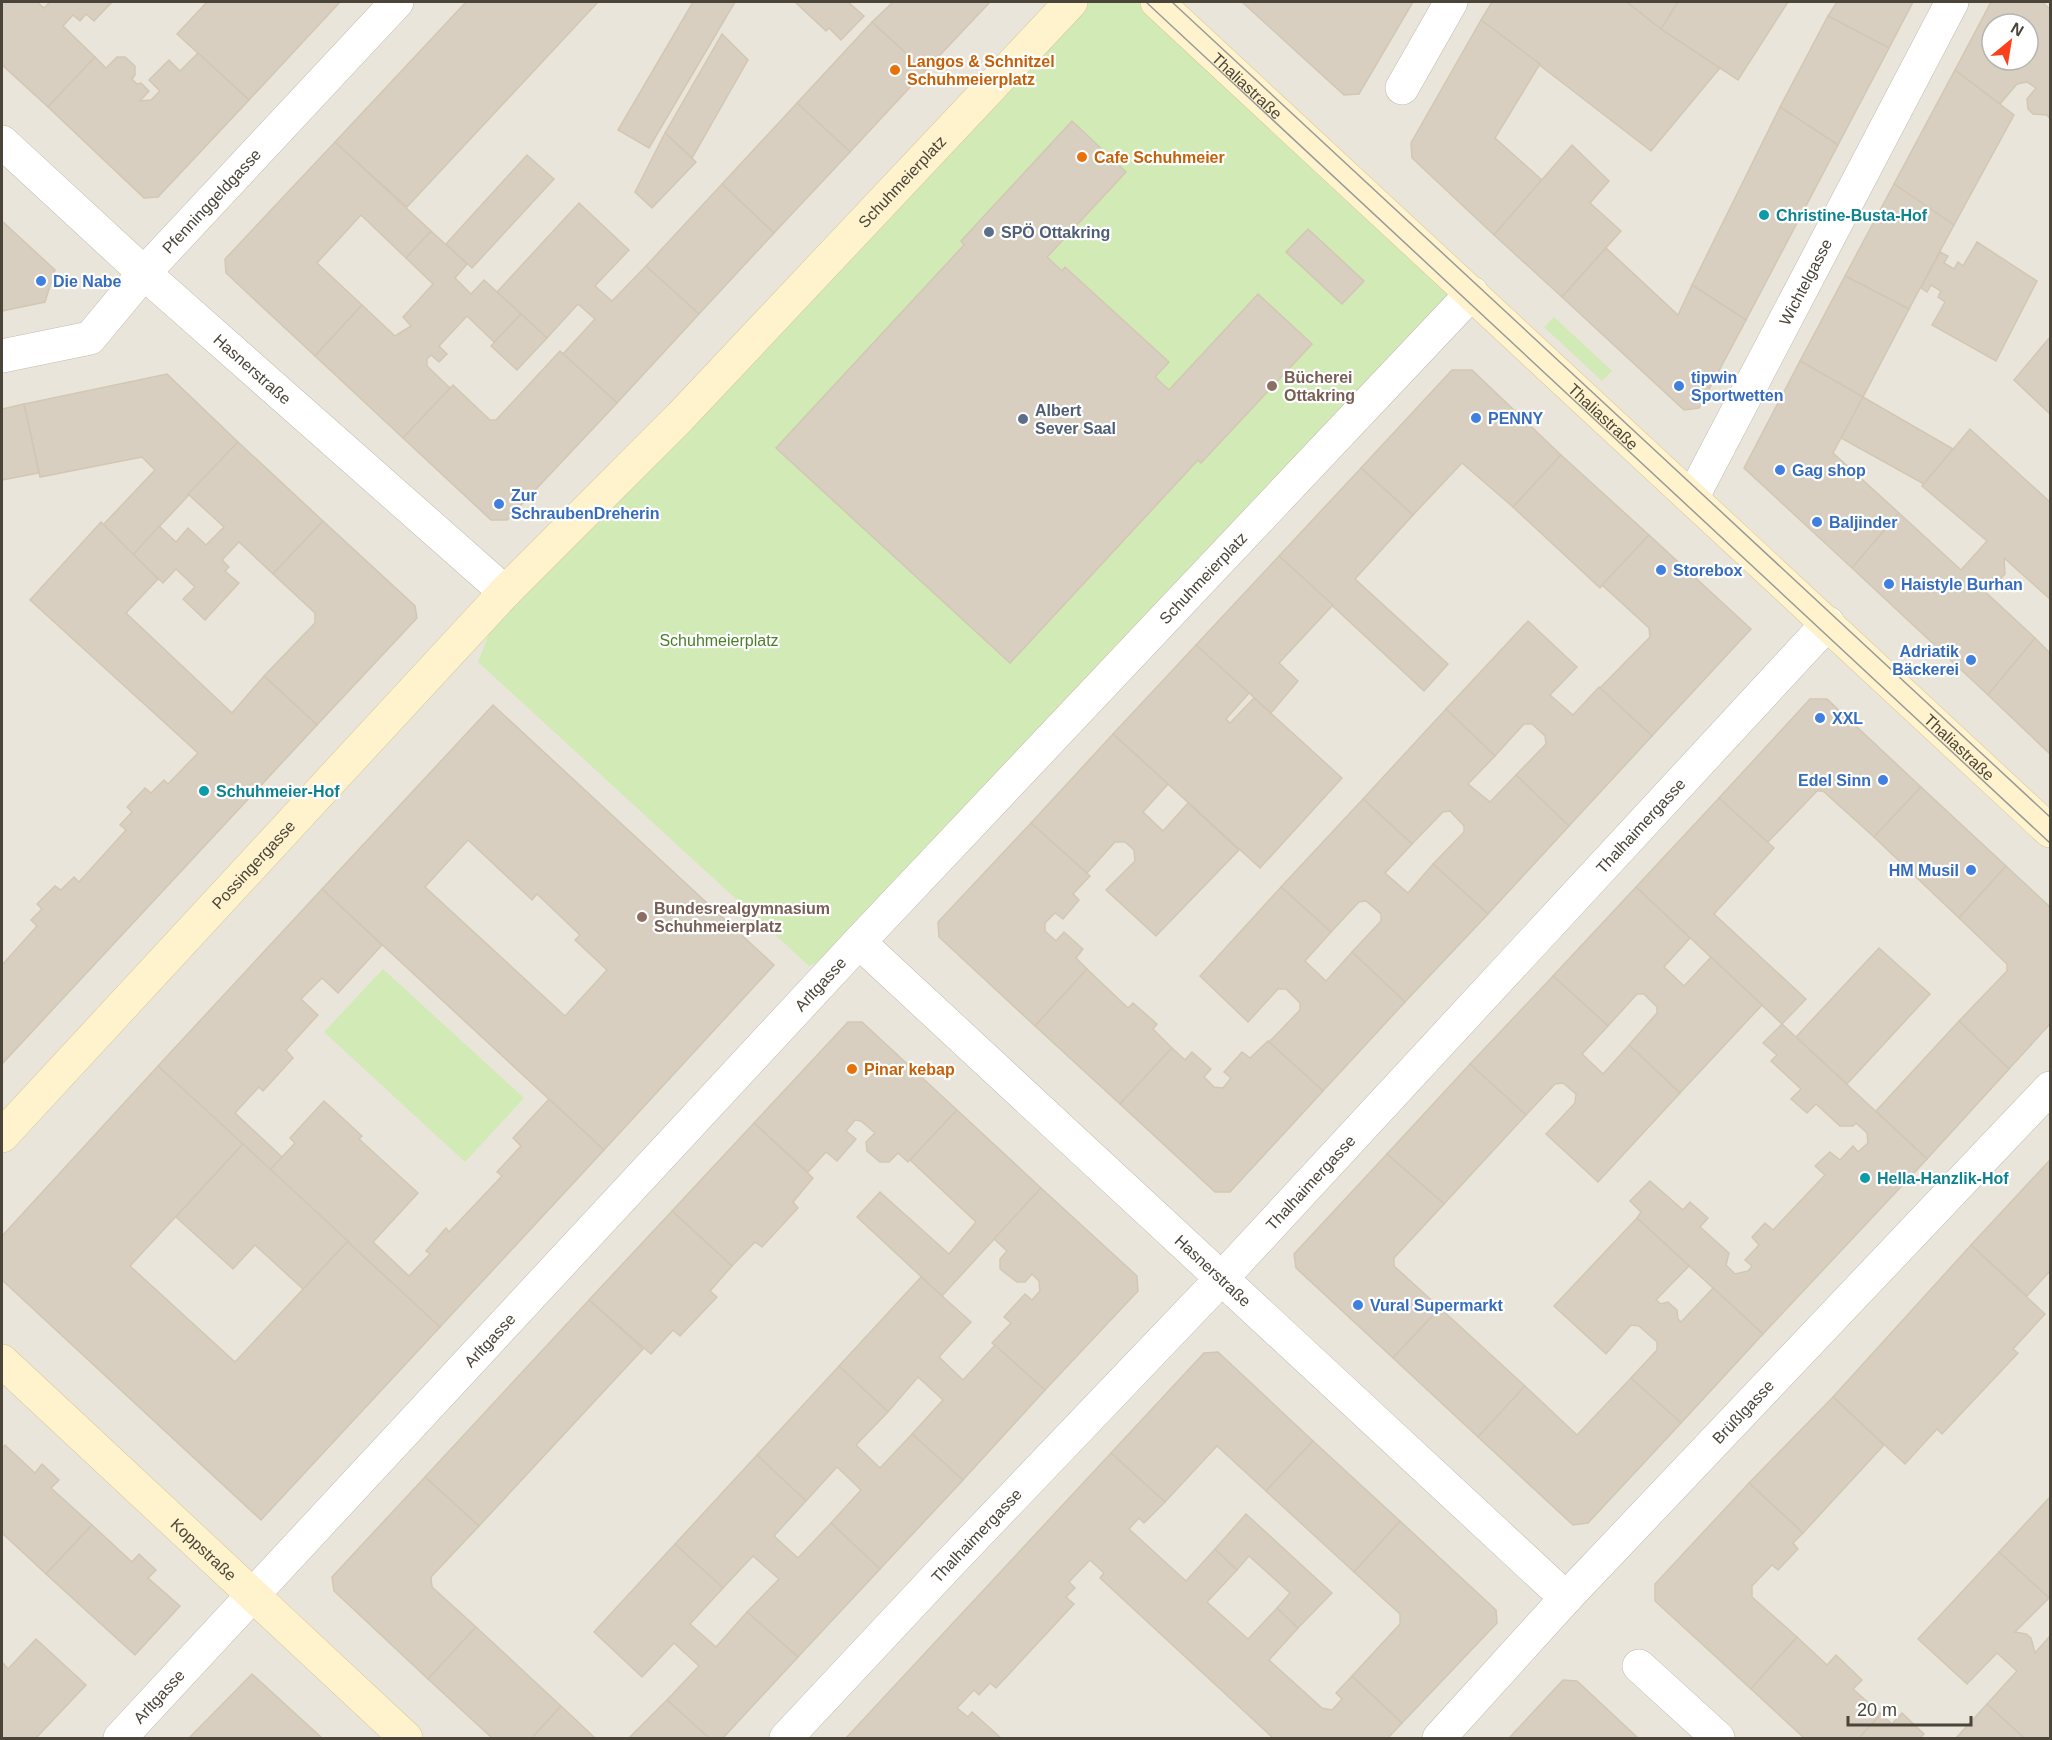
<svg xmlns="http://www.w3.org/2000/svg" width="2052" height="1740" font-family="Helvetica,sans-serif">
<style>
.residential{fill:#eae5da;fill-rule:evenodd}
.green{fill:#d2eab5;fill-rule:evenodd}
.building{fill:#d8cfc1;stroke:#d3c7b4;stroke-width:1.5;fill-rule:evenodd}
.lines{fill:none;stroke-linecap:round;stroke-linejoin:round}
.street-casing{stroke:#c2bbae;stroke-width:34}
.secondary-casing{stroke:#d6c79b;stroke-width:34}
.street{stroke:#fff;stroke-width:33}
.secondary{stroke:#fff3cd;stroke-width:33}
.tram{stroke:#9a9a9a;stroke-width:1.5}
.food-dot{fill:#e8710a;stroke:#fff;stroke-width:2}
.culture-dot{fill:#0f9aa8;stroke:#fff;stroke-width:2}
.service-dot{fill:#5c6f8a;stroke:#fff;stroke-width:2}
.shop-dot{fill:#3f7fe0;stroke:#fff;stroke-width:2}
.education-dot{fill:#8d6e63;stroke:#fff;stroke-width:2}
.labels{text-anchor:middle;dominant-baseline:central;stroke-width:4.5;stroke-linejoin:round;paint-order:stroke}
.food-label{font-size:16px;font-weight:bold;fill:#c56008;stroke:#fff;text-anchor:start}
.street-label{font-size:16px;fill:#4b4439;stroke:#fff}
.culture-label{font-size:16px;font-weight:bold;fill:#0d838f;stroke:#fff;text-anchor:start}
.service-label{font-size:16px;font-weight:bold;fill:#4e5e75;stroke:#fff;text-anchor:start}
.shop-label{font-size:16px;font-weight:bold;fill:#366cbe;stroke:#fff;text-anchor:start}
.education-label{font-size:16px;font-weight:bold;fill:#785e54;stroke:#fff;text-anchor:start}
.park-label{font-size:16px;fill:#4a7f2a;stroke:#fff}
</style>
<rect width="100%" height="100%" fill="#f6f3ec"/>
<!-- residential -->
<path class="residential" d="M2,2H2050V1738H2ZM1992,24H2028V60H1992Z"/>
<!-- green -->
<g class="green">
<path d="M1071,2H1157L1472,293L859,942L809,966L478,662L505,592ZM1072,122L1126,172L1047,257L1062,271L1066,267L1168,362L1155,377L1169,390L1258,294L1312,344L1201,463L1198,460L776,448L964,245L961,241Z"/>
<polygon points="1554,317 1612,371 1602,381 1544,327"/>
<polygon points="383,969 524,1098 465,1162 324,1032"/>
</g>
<!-- building -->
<g class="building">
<polygon points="2,2 37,2 44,8 50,2 112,2 94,21 86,14 80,21 73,15 63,26 95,57 48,107 2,65"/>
<polygon points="207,2 340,2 249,100 177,34"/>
<polygon points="466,2 598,2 407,207 335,142"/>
<polygon points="693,2 735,2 649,148 618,130"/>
<polygon points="795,2 848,2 864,16 841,40 829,28 826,31"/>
<polygon points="893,2 990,2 925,71 872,22"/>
<polygon points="1242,2 1413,2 1359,94 1344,95"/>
<polygon points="1492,2 1627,2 1661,29 1720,68 1651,151 1481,20"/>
<polygon points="1627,2 1678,2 1661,29"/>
<polygon points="1678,2 1788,2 1738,80 1661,29"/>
<polygon points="1837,2 1913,2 1889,48 1828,16"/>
<path d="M1991,2H2042L2050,9V119L2047,115L2033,114L2028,109L2027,99L2036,88L2027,82L2017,84L2000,104L1955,70ZM1992,24H2028V60H1992Z"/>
<polygon points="1828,16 1889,48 1838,145 1780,107"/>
<polygon points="1481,20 1540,64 1495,138 1542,180 1494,235 1412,158 1411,143"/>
<polygon points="872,22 925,71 850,152 797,103"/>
<polygon points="722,34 748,60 692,158 665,133"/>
<polygon points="198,53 249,100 158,197 144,198 48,107 95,57 106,68 117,57 125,57 135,66 135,75 132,79 137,84 141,83 149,91 140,101 151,100 160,91 149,80 169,60 180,71"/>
<polygon points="1955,70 2014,115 1954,225 1894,184"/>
<polygon points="797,103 850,152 774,233 722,184"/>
<polygon points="1780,107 1838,145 1746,320 1692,285"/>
<polygon points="1072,121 1126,172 1047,257 1062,271 1065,267 1169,362 1155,377 1169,390 1258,294 1312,344 1201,463 1198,460 1010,663 776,448 964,245 961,241"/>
<polygon points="665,133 696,162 652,208 635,192"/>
<polygon points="335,142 431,231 406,258 361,215 317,263 362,305 315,356 226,273 225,259"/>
<polygon points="1572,145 1609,181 1590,203 1621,231 1562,297 1494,235"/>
<polygon points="527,155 554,179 472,268 446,244"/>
<polygon points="722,184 774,233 699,314 646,266"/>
<polygon points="1894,184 1954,225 1909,309 1845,276"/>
<polygon points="579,203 629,250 595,286 612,301 646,266 699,314 617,403 563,354 595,319 578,304 547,338 497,292"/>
<polygon points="2,221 55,270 45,302 2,311"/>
<polygon points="1308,229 1364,281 1342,304 1286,252"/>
<polygon points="431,231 467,264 455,278 471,294 484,280 521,314 494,342 467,316 439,346 447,354 439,362 431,355 427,359 427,366 450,388 403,438 315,356 362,305 395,336 411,326 403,317 433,284 406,258"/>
<polygon points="1977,242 2037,281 1996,361 1932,325 1945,302 1938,297 1941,291 1931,285 1927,292 1921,288 1940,252 1948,256 1944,263 1954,269 1958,262 1963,266"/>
<polygon points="1606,248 1678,315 1692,285 1746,320 1699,408 1684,410 1562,297"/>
<polygon points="1845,276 1909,309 1863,397 1800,361"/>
<polygon points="521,314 547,338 517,370 491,346"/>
<polygon points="2050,337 2050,414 2014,380"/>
<polygon points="560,351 617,403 507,520 491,520 403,438 453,385 490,420 496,420"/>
<polygon points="1800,361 1863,397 1833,453 1899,513 1852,568 1744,468"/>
<polygon points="1452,370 1472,370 1561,455 1513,507 1462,463 1413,515 1361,468"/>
<polygon points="167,374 238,442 133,555 103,525 155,470 142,457 40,477 24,404"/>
<polygon points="1863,397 1953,449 1924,484 1841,438"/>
<polygon points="24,404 39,473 2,480 2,409"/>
<polygon points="1970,429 2050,502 2050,599 2004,558 2005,574 1994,586 1979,586 2035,638 1988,695 1852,568 1899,513 1961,570 1987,541 1922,486"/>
<polygon points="238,442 323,521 273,574 239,542 222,560 229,567 225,571 239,583 205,620 183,599 195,587 176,569 163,583 133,555 159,526 176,542 188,528 206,545 224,527 188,494"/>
<polygon points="1561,455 1649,535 1600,588 1513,507"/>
<polygon points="1361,468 1413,515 1355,579 1448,664 1424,691 1279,556"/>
<polygon points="323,521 415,606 417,618 317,725 264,676 315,623 315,613 273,574"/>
<polygon points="101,522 158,579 126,613 232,713 264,676 317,725 2,1064 2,965 37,926 31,920 42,909 37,904 55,886 61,890 74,877 79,882 126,830 120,825 132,812 127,807 145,788 151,793 164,780 168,784 198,753 30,600"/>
<polygon points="1649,535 1751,629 1652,736 1600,688 1650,637 1649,628 1602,585"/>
<polygon points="1279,556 1333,605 1279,663 1298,681 1271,713 1196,645"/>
<polygon points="1528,621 1577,667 1550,695 1573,715 1599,687 1652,736 1569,826 1516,775 1546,744 1545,736 1532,724 1524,724 1495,756 1446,709"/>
<polygon points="2035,638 2050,653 2050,754 1988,695"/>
<polygon points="1196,645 1249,693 1226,719 1230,723 1254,698 1342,778 1260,868 1113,734"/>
<polygon points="1810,699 1827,699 1921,787 1874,837 1823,791 1817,791 1767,843 1719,798"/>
<path d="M493,705L774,965L604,1150L322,889ZM468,840L532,900L537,894L580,935L575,940L607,970L565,1016L425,887Z"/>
<polygon points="1446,709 1495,756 1468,784 1490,802 1516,775 1569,826 1488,914 1433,864 1464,832 1464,826 1450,811 1443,812 1412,844 1363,799"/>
<polygon points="1113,734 1168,784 1143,812 1163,831 1188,803 1239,850 1156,936 1106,890 1135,861 1134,850 1125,842 1115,842 1087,873 1031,823"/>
<polygon points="1921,787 2006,866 1959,918 1874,837"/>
<polygon points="1719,798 1774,848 1714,914 1806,999 1782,1024 1636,887"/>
<polygon points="1363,799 1412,844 1385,873 1408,893 1433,864 1488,914 1405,1002 1352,952 1381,921 1381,914 1366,901 1359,902 1331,932 1281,887"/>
<polygon points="1031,823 1090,876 1073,894 1079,900 1063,919 1055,913 1045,923 1045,931 1056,941 1064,932 1083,949 1076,958 1087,969 1035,1026 939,937 938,922"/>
<polygon points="2006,866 2050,907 2050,1024 2009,1069 1959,1021 2007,971 2007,964 1959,918"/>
<polygon points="1281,887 1331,932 1305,961 1326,981 1352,952 1405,1002 1323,1091 1269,1042 1300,1010 1300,1003 1286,989 1278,989 1248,1022 1200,976"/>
<polygon points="1636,887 1690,938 1664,967 1684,986 1711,957 1762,1005 1680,1093 1629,1045 1657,1013 1657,1007 1644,994 1637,994 1608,1026 1553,976"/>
<polygon points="322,889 382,945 338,993 322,978 301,999 318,1015 286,1050 293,1058 263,1091 259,1087 235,1113 282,1157 270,1170 158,1066"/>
<polygon points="1879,948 1930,994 1847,1084 1796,1037"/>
<polygon points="1087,969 1128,1008 1133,1003 1157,1024 1153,1029 1172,1048 1120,1104 1035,1026"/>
<polygon points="1553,976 1608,1026 1582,1054 1603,1074 1629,1045 1680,1093 1598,1182 1546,1134 1575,1103 1576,1094 1563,1083 1555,1084 1526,1115 1470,1064"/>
<polygon points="1959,1021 2009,1069 1927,1159 1876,1111"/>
<polygon points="848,1022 862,1022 957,1110 908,1162 898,1153 889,1162 880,1162 867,1151 866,1142 875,1133 861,1121 855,1120 846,1131 856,1139 837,1161 826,1152 808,1172 754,1123"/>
<polygon points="1782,1024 1927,1159 1763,1334 1637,1218 1641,1212 1630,1201 1650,1181 1683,1210 1690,1202 1708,1218 1700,1227 1729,1253 1726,1265 1735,1274 1748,1271 1752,1266 1745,1260 1759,1245 1752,1237 1765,1223 1773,1230 1825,1175 1815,1166 1830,1152 1840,1160 1853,1146 1858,1152 1868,1143 1867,1133 1856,1123 1853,1126 1840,1126 1816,1104 1807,1113 1791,1099 1801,1089 1771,1061 1777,1055 1763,1043"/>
<polygon points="1268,1041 1323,1091 1230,1192 1215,1192 1120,1104 1172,1048 1185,1060 1192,1052 1211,1069 1204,1077 1214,1087 1223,1088 1231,1078 1224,1072 1242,1052 1250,1058"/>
<polygon points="1470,1064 1526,1115 1444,1204 1387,1154"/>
<polygon points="158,1066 243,1144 130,1266 235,1362 348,1241 440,1327 261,1520 2,1280 2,1236"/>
<polygon points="549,1099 604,1150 440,1327 270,1170 295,1143 290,1138 324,1101 362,1136 359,1139 418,1193 373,1242 409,1276 430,1254 426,1251 446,1228 449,1232 502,1176 497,1172 521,1146 513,1138"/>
<polygon points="957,1110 1041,1188 942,1296 857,1217 880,1192 949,1254 976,1222 910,1160"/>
<polygon points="754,1123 813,1178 793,1202 798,1208 762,1247 755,1242 732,1266 672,1211"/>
<polygon points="243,1144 348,1241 303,1289 255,1245 233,1269 176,1217"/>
<polygon points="1387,1154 1444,1204 1394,1258 1394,1266 1440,1308 1393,1358 1296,1268 1294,1254"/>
<polygon points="2050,1160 2050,1271 2027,1296 1971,1245"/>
<polygon points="1041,1188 1137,1276 1138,1291 1045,1390 992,1343 1011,1323 1004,1317 1025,1294 1032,1300 1040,1291 1039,1281 1032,1274 1025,1282 1017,1282 1000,1269 1000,1259 1007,1251 994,1239"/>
<polygon points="672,1211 732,1266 710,1291 717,1297 680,1336 673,1330 651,1354 589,1300"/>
<polygon points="1637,1218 1689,1266 1656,1300 1661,1304 1668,1302 1677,1310 1678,1319 1681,1322 1713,1288 1763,1334 1681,1423 1631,1378 1657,1350 1657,1342 1639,1326 1631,1325 1606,1354 1554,1306"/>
<polygon points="1971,1245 2045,1314 2013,1349 2018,1353 1942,1434 1937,1429 1905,1464 1833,1397"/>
<polygon points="921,1277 971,1322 939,1357 963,1380 995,1345 1045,1390 963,1480 912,1434 943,1400 918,1377 888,1412 839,1366"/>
<polygon points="589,1300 643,1349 479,1526 425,1477"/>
<polygon points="1440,1308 1525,1386 1478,1437 1393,1358"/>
<polygon points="1218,1352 1313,1441 1266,1491 1217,1446 1165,1502 1111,1453 1204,1353"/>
<polygon points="839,1366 888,1412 856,1445 880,1468 912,1434 963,1480 880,1569 831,1523 861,1490 837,1467 806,1501 757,1455"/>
<polygon points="1631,1378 1681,1423 1588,1523 1573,1525 1478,1437 1525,1386 1577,1435"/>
<polygon points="1833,1397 1884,1445 1803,1533 1749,1483"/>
<polygon points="1313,1441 1400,1521 1354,1572 1266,1491"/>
<polygon points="5,1445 35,1473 42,1464 59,1480 51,1488 92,1525 46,1574 2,1533 2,1448"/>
<polygon points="1111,1453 1165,1502 1144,1523 1139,1518 1129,1529 1186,1581 1215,1549 1237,1570 1207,1602 1248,1639 1277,1608 1298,1628 1269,1660 1322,1708 1332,1710 1342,1699 1336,1693 1352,1676 1402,1723 1388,1738 1273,1738 1100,1578 1104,1573 1090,1560 1069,1582 1075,1588 1066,1597 1074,1604 996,1688 990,1683 979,1695 974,1690 957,1708 968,1717 972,1712 1001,1738 846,1738"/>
<polygon points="757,1455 806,1501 774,1536 798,1558 831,1523 880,1569 798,1657 747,1612 779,1579 753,1556 723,1588 675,1544"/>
<polygon points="425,1477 479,1526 431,1577 432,1587 476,1627 428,1679 334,1591 332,1577"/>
<polygon points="1749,1483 1803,1533 1793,1543 1798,1549 1778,1570 1772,1565 1752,1586 1752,1597 1797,1637 1751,1689 1655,1601 1655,1584"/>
<polygon points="2050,1497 2050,1596 2049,1598 1999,1552"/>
<polygon points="1246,1514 1332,1593 1298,1628 1277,1608 1290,1593 1249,1556 1237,1570 1215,1549"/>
<polygon points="1400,1521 1496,1610 1497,1623 1402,1723 1352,1676 1400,1624 1400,1614 1354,1572"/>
<polygon points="92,1525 132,1562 139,1554 156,1570 148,1578 180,1606 135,1655 46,1574"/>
<polygon points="675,1544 723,1588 690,1624 716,1647 747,1612 798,1657 723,1738 709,1738 667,1700 699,1666 674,1643 642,1677 594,1632"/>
<polygon points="1999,1552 2049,1598 2015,1632 2026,1634 2031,1638 2035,1653 2050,1636 2050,1738 2024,1738 1987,1704 2017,1671 1997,1653 1967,1684 1918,1639"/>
<polygon points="476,1627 561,1706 532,1738 492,1738 428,1679"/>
<polygon points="1797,1637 1827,1665 1836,1655 1862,1680 1853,1689 1881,1714 1859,1738 1804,1738 1751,1689"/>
<polygon points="36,1639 86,1685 36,1738 2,1738 2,1662 8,1669"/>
<polygon points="252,1674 322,1738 189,1738"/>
<polygon points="1563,1680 1577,1681 1638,1738 1509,1738"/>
<polygon points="667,1700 709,1738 629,1738"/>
<polygon points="1987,1704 2024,1738 1956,1738"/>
<polygon points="561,1706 595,1738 532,1738"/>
<polygon points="1902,1713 1924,1734 1920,1738 1859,1738 1881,1714 1892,1724"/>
</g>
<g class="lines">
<defs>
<g id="street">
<polyline points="1402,88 1451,2"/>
<path id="s1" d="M2,142L144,273L505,592"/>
<path id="s2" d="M2,356L90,338L144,273L397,2"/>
<path id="s3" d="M1692,498L1952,2"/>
<path id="s4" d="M859,942L1566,1598"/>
<polyline points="1639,1666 1718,1738"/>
<path id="s5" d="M120,1738L859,942L1472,293"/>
<path id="s6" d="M786,1738L947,1566L1222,1278L1828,623"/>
<path id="s7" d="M1439,1738L1566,1598L2050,1088"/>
</g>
<g id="secondary">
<path id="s8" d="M1157,2L2050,831"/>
<path id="s9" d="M2,1136L505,592L680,417L1071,2"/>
<path id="s10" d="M2,1361L406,1738"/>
</g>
</defs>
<!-- street casing -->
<use href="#street" class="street-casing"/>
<!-- secondary casing -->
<use href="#secondary" class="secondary-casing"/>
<!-- street -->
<use href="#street" class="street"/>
<!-- secondary -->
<use href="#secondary" class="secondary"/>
<!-- tram -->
<g class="tram">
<polyline points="1146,2 2050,843"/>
<path d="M1172,2C1463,275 1758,544 2050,817"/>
</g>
</g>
<!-- markers -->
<g class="food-dot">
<circle cx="895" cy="70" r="6"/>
<circle cx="1082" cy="157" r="6"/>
<circle cx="852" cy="1069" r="6"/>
</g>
<g class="culture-dot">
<circle cx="1764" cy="215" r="6"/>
<circle cx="204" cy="791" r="6"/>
<circle cx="1865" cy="1178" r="6"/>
</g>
<g class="service-dot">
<circle cx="989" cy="232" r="6"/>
<circle cx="1023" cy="419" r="6"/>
</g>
<g class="shop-dot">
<circle cx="41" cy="281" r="6"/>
<circle cx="1679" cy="386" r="6"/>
<circle cx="1476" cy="418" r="6"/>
<circle cx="1780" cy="470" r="6"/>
<circle cx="499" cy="504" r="6"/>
<circle cx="1817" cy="522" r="6"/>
<circle cx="1661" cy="570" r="6"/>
<circle cx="1889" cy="584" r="6"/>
<circle cx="1971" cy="660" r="6"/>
<circle cx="1820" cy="718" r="6"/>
<circle cx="1883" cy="780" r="6"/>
<circle cx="1971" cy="870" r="6"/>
<circle cx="1358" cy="1305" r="6"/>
</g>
<g class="education-dot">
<circle cx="1272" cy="386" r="6"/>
<circle cx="642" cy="917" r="6"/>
</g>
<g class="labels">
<!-- food labels -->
<g class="food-label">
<text x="907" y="61">Langos &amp; Schnitzel<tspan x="907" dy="18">Schuhmeierplatz</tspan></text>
<text x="1094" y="157">Cafe Schuhmeier</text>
<text x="864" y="1069">Pinar kebap</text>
</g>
<!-- street labels -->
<g class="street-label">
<text stroke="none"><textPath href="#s8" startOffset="123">Thaliastraße</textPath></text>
<text stroke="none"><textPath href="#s9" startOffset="1312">Schuhmeierplatz</textPath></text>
<text stroke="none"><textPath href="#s2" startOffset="273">Pfenninggeldgasse</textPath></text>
<text stroke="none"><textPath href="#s3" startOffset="244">Wichtelgasse</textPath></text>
<text stroke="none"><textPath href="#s1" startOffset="338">Hasnerstraße</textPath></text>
<text stroke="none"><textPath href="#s8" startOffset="609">Thaliastraße</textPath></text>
<text stroke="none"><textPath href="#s5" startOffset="1587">Schuhmeierplatz</textPath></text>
<text stroke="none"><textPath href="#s8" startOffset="1095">Thaliastraße</textPath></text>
<text stroke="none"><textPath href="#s6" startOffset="1250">Thalhaimergasse</textPath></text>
<text stroke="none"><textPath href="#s9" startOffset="370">Possingergasse</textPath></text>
<text stroke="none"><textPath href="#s5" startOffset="1029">Arltgasse</textPath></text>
<text stroke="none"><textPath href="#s6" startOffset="764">Thalhaimergasse</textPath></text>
<text stroke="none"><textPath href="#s4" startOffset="483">Hasnerstraße</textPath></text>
<text stroke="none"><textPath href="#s5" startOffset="543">Arltgasse</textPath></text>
<text stroke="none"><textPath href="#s7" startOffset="446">Brüßlgasse</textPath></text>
<text stroke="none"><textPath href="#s6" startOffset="278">Thalhaimergasse</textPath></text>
<text stroke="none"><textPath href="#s10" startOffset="276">Koppstraße</textPath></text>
<text stroke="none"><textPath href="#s5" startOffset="57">Arltgasse</textPath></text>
</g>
<!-- culture labels -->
<g class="culture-label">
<text x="1776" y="215">Christine-Busta-Hof</text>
<text x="216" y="791">Schuhmeier-Hof</text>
<text x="1877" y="1178">Hella-Hanzlik-Hof</text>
</g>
<!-- service labels -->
<g class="service-label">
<text x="1001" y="232">SPÖ Ottakring</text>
<text x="1035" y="410">Albert<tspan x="1035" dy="18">Sever Saal</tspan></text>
</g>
<!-- shop labels -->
<g class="shop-label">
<text x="53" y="281">Die Nabe</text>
<text x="1691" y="377">tipwin<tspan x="1691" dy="18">Sportwetten</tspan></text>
<text x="1488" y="418">PENNY</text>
<text x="1792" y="470">Gag shop</text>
<text x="511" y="495">Zur<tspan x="511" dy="18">SchraubenDreherin</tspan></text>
<text x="1829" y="522">Baljinder</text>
<text x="1673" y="570">Storebox</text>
<text x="1901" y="584">Haistyle Burhan</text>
<text x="1959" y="651" text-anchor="end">Adriatik<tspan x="1959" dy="18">Bäckerei</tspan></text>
<text x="1832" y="718">XXL</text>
<text x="1871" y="780" text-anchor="end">Edel Sinn</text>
<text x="1959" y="870" text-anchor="end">HM Musil</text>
<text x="1370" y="1305">Vural Supermarkt</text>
</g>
<!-- education labels -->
<g class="education-label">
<text x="1284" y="377">Bücherei<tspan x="1284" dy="18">Ottakring</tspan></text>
<text x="654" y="908">Bundesrealgymnasium<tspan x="654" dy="18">Schuhmeierplatz</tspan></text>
</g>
<!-- park labels -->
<g class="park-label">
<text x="719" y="640">Schuhmeierplatz</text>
</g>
</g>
<!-- border -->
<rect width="2052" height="1740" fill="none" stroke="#4b4439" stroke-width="6"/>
<!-- north arrow -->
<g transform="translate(2010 42) rotate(30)"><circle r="28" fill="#ffffff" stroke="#b7b4b0" stroke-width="1.5"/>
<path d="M0-4.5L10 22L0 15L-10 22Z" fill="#fc3f1d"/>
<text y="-9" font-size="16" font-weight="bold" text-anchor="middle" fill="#4b4439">N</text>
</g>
<!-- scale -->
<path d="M1848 1716v9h123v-9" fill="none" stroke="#4b4439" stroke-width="3"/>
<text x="1857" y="1716" font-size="18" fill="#4b4439" stroke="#ffffff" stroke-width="4.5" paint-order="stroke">20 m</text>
</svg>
